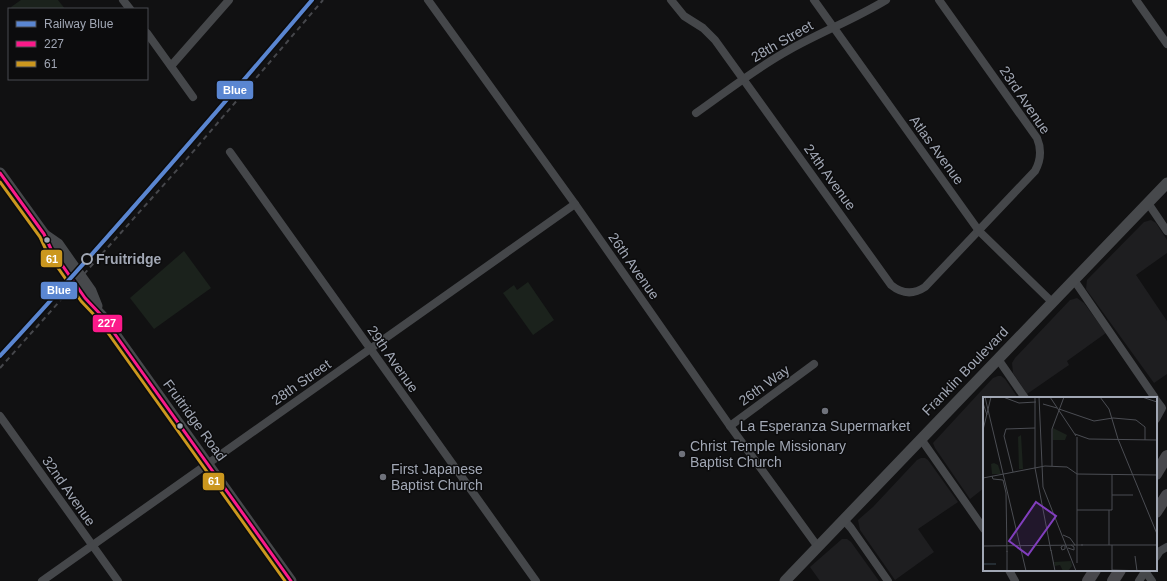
<svg xmlns="http://www.w3.org/2000/svg" width="1167" height="581" font-family="Helvetica,sans-serif">
<style>
.built{fill:#1e1e20}
.green{fill:#1b221c}
.lines{fill:none;stroke-linecap:round;stroke-linejoin:round}
.minor{stroke:#45474a;stroke-width:8}
.major{stroke:#47494c;stroke-width:11}
.highway{stroke:#48484c;stroke-width:12}
.rail{stroke:#46474b;stroke-width:2;stroke-dasharray:5 4;stroke-linecap:butt}
.bus-1-casing{stroke:#0c0c0d;stroke-width:6}
.bus-2-casing{stroke:#0c0c0d;stroke-width:6}
.bus-1{stroke:#fb1a8a;stroke-width:3}
.bus-2{stroke:#cb971e;stroke-width:3}
.rail-1-casing{stroke:#0c0c0d;stroke-width:7}
.rail-1{stroke:#5a86d1;stroke-width:4}
.bus-dot{fill:#a1a7b4;stroke:#0c0c0d;stroke-width:1.5}
.stop-dot{fill:#0c0c0d;stroke:#a1a7b4;stroke-width:2}
.poi-dot{fill:#6f727b;stroke:#0c0c0d;stroke-width:1.5}
.labels{text-anchor:middle;dominant-baseline:central;stroke-width:3;stroke-linejoin:round;paint-order:stroke}
.street-label{font-size:14px;fill:#a1a7b4;stroke:#0c0c0d}
.stop-label{font-size:14px;font-weight:bold;fill:#a1a7b4;stroke:#0c0c0d;text-anchor:start}
.poi-label{font-size:14px;fill:#a1a7b4;stroke:#0c0c0d;text-anchor:start}
.inset-river{fill:none;stroke:#252d33;stroke-width:2}
.inset-road{fill:none;stroke:#4b4d53;stroke-width:1}
.view{fill:#813ebd;fill-opacity:0.15;stroke:#813ebd;stroke-width:2}
.inset-edge{fill:none;stroke:#a1a7b4;stroke-width:2}
.line-badge{stroke:#0c0c0d;stroke-width:1.5}
.badge-label{font-size:11px;text-anchor:middle;font-weight:bold;fill:#fff}
</style>
<rect width="100%" height="100%" fill="#111112"/>
<!-- built -->
<g class="built">
<polygon points="1151,220 1156,223 1167,240 1167,253 1136,275 1167,321 1167,374 1154,383 1086,289 1087,280 1144,222"/>
<polygon points="1077,298 1084,303 1106,333 1067,361 1069,365 1027,394 1013,373 1012,363 1015,358 1070,300"/>
<polygon points="998,376 1001,376 1005,379 1018,398 984,398 984,488 970,499 935,448 933,443 993,378"/>
<polygon points="921,458 925,458 928,460 958,502 918,529 934,552 895,580 860,530 858,520 873,507 917,460"/>
<polygon points="842,539 847,539 851,542 879,581 820,581 810,567"/>
</g>
<!-- green -->
<g class="green">
<polygon points="21,0 58,0 65,9 12,9 11,7"/>
<polygon points="184,251 211,288 154,329 130,298"/>
<polygon points="528,282 554,320 533,335 503,293 514,285 517,290"/>
</g>
<g class="lines">
<!-- minor -->
<g class="minor">
<polyline points="123,0 130,9"/>
<polyline points="428,0 575,204 730,426 818,547"/>
<path d="M671,0L684,16L703,28L715,40L891,285C902,294 913,295 925,287L1035,171C1041,160 1042,150 1037,138L939,0"/>
<polyline points="814,0 979,231 1052,302"/>
<polyline points="1136,0 1167,44"/>
<polyline points="147,33 193,97"/>
<polyline points="171,66 229,0"/>
<path d="M696,113C726,92 756,68 789,50C821,32 855,19 886,0"/>
<polyline points="230,152 536,581"/>
<polyline points="1148,203 1167,231"/>
<polyline points="1074,280 1155,398"/>
<polyline points="998,359 1025,398"/>
<polyline points="1156,400 1162,408 1156,419"/>
<polyline points="0,416 118,581"/>
<polyline points="730,426 814,364"/>
<polyline points="921,439 984,529"/>
<polyline points="844,520 851,528 888,581"/>
<polyline points="1156,557 1160,551 1167,547"/>
<polyline points="1009,570 1015,581"/>
<polyline points="1145,571 1152,581"/>
<polyline points="42,581 575,204"/>
<polyline points="1139,581 1146,570"/>
</g>
<!-- major -->
<g class="major">
<polyline points="0,173 44,234 51,249 85,298 102,316 291,581"/>
<polyline points="45,235 58,244 91,291 97,306"/>
<polyline points="785,581 1167,183"/>
</g>
<!-- highway -->
<g class="highway">
<polyline points="1156,474 1167,456"/>
<polyline points="1156,512 1167,495"/>
<polyline points="1088,581 1095,570"/>
<polyline points="1113,581 1120,570"/>
</g>
<!-- rail -->
<polyline class="rail" points="0,368 185,161 323,0"/>
<defs>
<polyline id="bus-1" points="0,173 44,234 51,249 85,298 102,316 291,581"/>
<polyline id="bus-2" points="0,182 40,237 47,252 81,301 98,319 285,581"/>
</defs>
<!-- bus-1 casing -->
<use href="#bus-1" class="bus-1-casing"/>
<!-- bus-2 casing -->
<use href="#bus-2" class="bus-2-casing"/>
<!-- bus-1 -->
<use href="#bus-1" class="bus-1"/>
<!-- bus-2 -->
<use href="#bus-2" class="bus-2"/>
<defs>
<path id="rail-1" d="M0,356C107,240 210,120 312,0"/>
</defs>
<!-- rail-1 casing -->
<use href="#rail-1" class="rail-1-casing"/>
<!-- rail-1 -->
<use href="#rail-1" class="rail-1"/>
</g>
<!-- markers -->
<g class="bus-dot">
<circle cx="47" cy="240" r="3.5"/>
<circle cx="180" cy="426" r="3.5"/>
</g>
<circle class="stop-dot" cx="87" cy="259" r="5"/>
<g class="poi-dot">
<circle cx="825" cy="411" r="4"/>
<circle cx="682" cy="454" r="4"/>
<circle cx="383" cy="477" r="4"/>
</g>
<g class="labels">
<!-- street labels -->
<g class="street-label">
<text transform="translate(782 41) rotate(-30)">28th Street</text>
<text transform="translate(1025 100) rotate(56)">23rd Avenue</text>
<text transform="translate(937 150) rotate(54)">Atlas Avenue</text>
<text transform="translate(830 177) rotate(54)">24th Avenue</text>
<text transform="translate(634 266) rotate(55)">26th Avenue</text>
<text transform="translate(393 359) rotate(55)">29th Avenue</text>
<text transform="translate(965 371) rotate(-46)">Franklin Boulevard</text>
<text transform="translate(301 382) rotate(-35)">28th Street</text>
<text transform="translate(764 385) rotate(-36)">26th Way</text>
<text transform="translate(195 420) rotate(54)">Fruitridge Road</text>
<text transform="translate(69 491) rotate(55)">32nd Avenue</text>
</g>
<!-- stop labels -->
<g class="stop-label">
<text x="96" y="259">Fruitridge</text>
</g>
<!-- poi labels -->
<g class="poi-label">
<text x="825" y="426" text-anchor="middle">La Esperanza Supermarket</text>
<text x="690" y="446">Christ Temple Missionary<tspan x="690" dy="16">Baptist Church</tspan></text>
<text x="391" y="469">First Japanese<tspan x="391" dy="16">Baptist Church</tspan></text>
</g>
</g>
<!-- overview -->
<g transform="translate(983 397)">
<rect width="174" height="174" fill="#111112"/>
<path d="M70,31L84,38L82,43H70ZM38,38L40,72H36L35,40ZM11,66L15,68L18,77H9L8,67ZM88,164L89,169L85,174H80L77,168L72,169L71,165Z" fill="#1b221c"/>
<path class="inset-river" d="M0,167H13"/>
<path class="inset-road" d="M2,0L43,174M20,0L36,6L53,5M52,0V71L68,154M56,0L60,90L93,174M67,0L93,39M117,0L126,12L135,42L174,137M159,0L174,5M0,6L4,18M60,7L74,11M76,12L111,24L130,21L153,23L162,30V43M0,33L8,0M92,37L106,42L174,43M94,40V166M69,69V32L81,0M30,75L21,39L23,32L52,31M94,77L174,78M9,79L10,82L20,83L23,96L24,155M0,81L62,69L84,70L94,77M129,98H150M94,113H129V78M126,113V148M80,138L87,141L92,148M81,148L78,150L79,153L82,152V148M98,148H132M132,148H174M0,149L100,148M85,151L91,153V150L88,148M68,153L72,174M24,154V174M152,159L154,174M129,173L164,174M129,173V148"/>
<path class="view" d="M53,105L73,119L45,158L26,144Z"/>
<rect width="174" height="174" class="inset-edge"/>
</g>
<g class="line-badge">
<rect x="216" y="80" width="38" height="20" rx="4" fill="#5a86d1"/>
<rect x="40" y="249" width="23" height="19" rx="4" fill="#cb971e"/>
<rect x="40" y="281" width="38" height="19" rx="4" fill="#5a86d1"/>
<rect x="92" y="314" width="31" height="19" rx="4" fill="#fb1a8a"/>
<rect x="202" y="472" width="23" height="19" rx="4" fill="#cb971e"/>
</g>
<g class="badge-label">
<text x="235" y="94">Blue</text>
<text x="52" y="263">61</text>
<text x="59" y="294">Blue</text>
<text x="107" y="327">227</text>
<text x="214" y="485">61</text>
</g>
<!-- legend -->
<rect x="8" y="8" width="140" height="72" fill="#0c0c0d" stroke="#484a50"/>
<rect x="16" y="21" width="20" height="6" fill="#5a86d1" stroke="#484a50"/>
<text x="44" y="28" font-size="12" fill="#a1a7b4">Railway Blue</text>
<rect x="16" y="41" width="20" height="6" fill="#fb1a8a" stroke="#484a50"/>
<text x="44" y="48" font-size="12" fill="#a1a7b4">227</text>
<rect x="16" y="61" width="20" height="6" fill="#cb971e" stroke="#484a50"/>
<text x="44" y="68" font-size="12" fill="#a1a7b4">61</text>
</svg>
